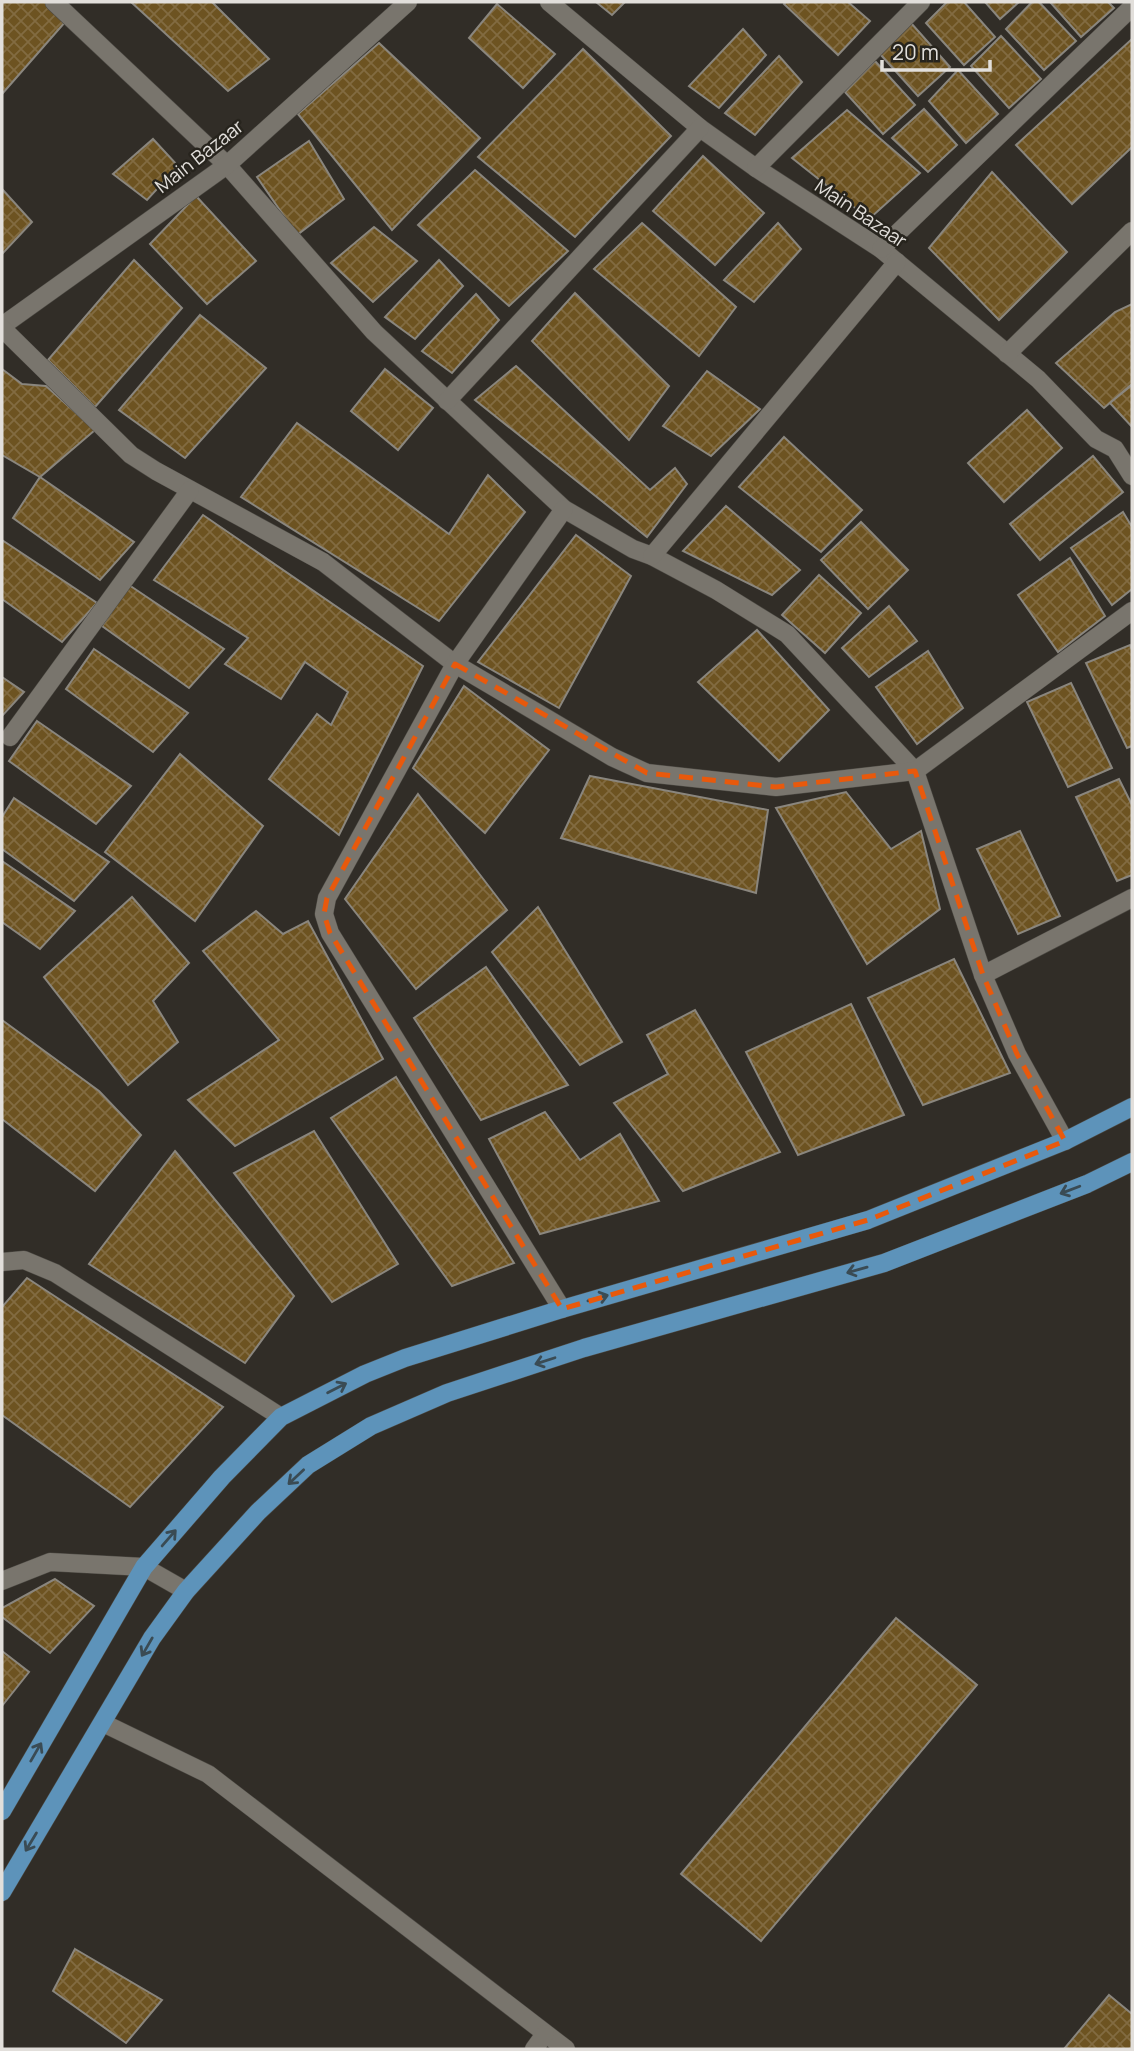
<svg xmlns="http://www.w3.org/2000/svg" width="1134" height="2051" font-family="Manrope,sans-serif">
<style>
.building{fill:url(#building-cross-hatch);stroke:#8a867e;stroke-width:2}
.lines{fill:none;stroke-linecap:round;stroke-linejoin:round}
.street-casing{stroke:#4d4a44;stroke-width:19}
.primary-casing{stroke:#4d4a44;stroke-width:19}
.street{stroke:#79756d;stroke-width:18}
.primary{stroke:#5d93ba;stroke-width:18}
.oneway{stroke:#3a4b54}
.marked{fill:none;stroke:#e8590c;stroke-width:5;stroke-dasharray:14 9;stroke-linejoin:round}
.labels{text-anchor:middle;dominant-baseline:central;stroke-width:5;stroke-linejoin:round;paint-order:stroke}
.street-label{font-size:19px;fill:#e2dfdb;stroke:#27241d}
</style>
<defs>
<pattern id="building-cross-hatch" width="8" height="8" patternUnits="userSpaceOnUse" patternTransform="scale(1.75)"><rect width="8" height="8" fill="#6d5321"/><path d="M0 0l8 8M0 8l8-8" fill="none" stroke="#826b41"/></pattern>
</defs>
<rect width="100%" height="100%" fill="#312d27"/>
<!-- building -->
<g class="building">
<polygon points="2,2 47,2 66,21 2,94"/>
<polygon points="131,2 212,2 269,59 228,91"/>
<polygon points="596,2 625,2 612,15"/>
<polygon points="786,2 848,2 870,21 838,55 784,4"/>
<polygon points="947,2 964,2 995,37 964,65 926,23"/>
<polygon points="985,2 1019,2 1000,19"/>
<polygon points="1032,2 1039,2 1076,41 1044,70 1006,29"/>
<polygon points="1050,2 1108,2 1114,8 1081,37"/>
<polygon points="497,4 555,54 523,88 469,38"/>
<polygon points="911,23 950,67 918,96 880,54"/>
<polygon points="743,29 766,55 719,108 689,86"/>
<polygon points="1001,36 1041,79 1009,108 971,66"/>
<polygon points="1132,39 1132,147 1072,204 1016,145"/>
<polygon points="379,43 480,138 392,230 298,114"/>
<polygon points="583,49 671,136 575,237 478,157"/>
<polygon points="779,56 802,82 755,135 725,113"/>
<polygon points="875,61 915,105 883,134 845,92"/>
<polygon points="958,70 998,114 966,143 929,101"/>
<polygon points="924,109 957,145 928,172 892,138"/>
<polygon points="847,110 920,173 869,219 792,158"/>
<polygon points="153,139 178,166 147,200 113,174"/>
<polygon points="309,141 344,199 297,235 257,177"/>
<polygon points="703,156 764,213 715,265 653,211"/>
<polygon points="475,170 568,251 509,306 418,225"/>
<polygon points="992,172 1067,252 999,320 929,248"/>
<polygon points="2,189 32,222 2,254"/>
<polygon points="196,196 256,261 207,304 150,244"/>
<polygon points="642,223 736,307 699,356 594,269"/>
<polygon points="778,223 801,249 754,302 724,280"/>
<polygon points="374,227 417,261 373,302 331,263"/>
<polygon points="134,260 182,308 95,407 48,360"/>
<polygon points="439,260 463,286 415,339 385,317"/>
<polygon points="575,293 669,386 629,440 532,341"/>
<polygon points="476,294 499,320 452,373 422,351"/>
<polygon points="1132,304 1132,384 1104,408 1056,363 1115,312"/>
<polygon points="200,315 266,368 185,458 119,410"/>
<polygon points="516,366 650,490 675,468 687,484 647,537 475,400"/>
<polygon points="2,369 22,384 46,386 95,430 40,477 2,455"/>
<polygon points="385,369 433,408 398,450 351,411"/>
<polygon points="707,371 760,409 711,456 663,426"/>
<polygon points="1132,385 1132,427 1110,403"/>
<polygon points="1027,410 1062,448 1004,502 968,463"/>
<polygon points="297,423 449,534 488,475 525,512 439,621 241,497"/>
<polygon points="784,437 862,510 821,552 739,487"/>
<polygon points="1093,456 1123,492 1040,560 1010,524"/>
<polygon points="40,477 134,542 100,580 13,518"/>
<polygon points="726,506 800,570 772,595 683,551"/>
<polygon points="1123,512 1132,527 1132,589 1112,605 1071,548"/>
<polygon points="203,515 423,666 339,835 269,779 317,714 331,725 348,692 305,662 281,699 225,664 248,638 154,580"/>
<polygon points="861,522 908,570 868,609 821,560"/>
<polygon points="576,535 631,576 559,708 478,662"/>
<polygon points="2,540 97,603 62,642 2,599"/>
<polygon points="1070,558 1105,616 1058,652 1018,595"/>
<polygon points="819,575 861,613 825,653 782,615"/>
<polygon points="129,585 224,649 189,688 102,626"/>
<polygon points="889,606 917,641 869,677 842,648"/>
<polygon points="757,630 829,710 779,761 698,682"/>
<polygon points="1130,645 1132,650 1132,746 1127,748 1086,663"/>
<polygon points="94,649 188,713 153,752 66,689"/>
<polygon points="928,651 963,708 917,744 876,687"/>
<polygon points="2,677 24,692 2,716"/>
<polygon points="1071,683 1112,768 1068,787 1027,702"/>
<polygon points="464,686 549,750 485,833 413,768"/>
<polygon points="37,721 131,786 96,824 9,761"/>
<polygon points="180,754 263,826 195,921 105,852"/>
<polygon points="590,776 768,810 756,893 561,838"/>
<polygon points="1119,779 1132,805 1132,875 1117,881 1076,797"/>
<polygon points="846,792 891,849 921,831 940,909 867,964 776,808"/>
<polygon points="418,794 507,910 416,989 345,899"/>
<polygon points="14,798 109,862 74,901 2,849 2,817"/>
<polygon points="1020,831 1060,916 1018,934 977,849"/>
<polygon points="2,861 75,911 40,949 2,922"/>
<polygon points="132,897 189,963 153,1001 178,1042 128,1085 44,977"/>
<polygon points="538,907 622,1042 580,1065 492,952"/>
<polygon points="256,911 283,934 308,921 383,1059 235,1146 188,1100 279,1040 203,951"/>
<polygon points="954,959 1010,1073 923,1105 868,998"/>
<polygon points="486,967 568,1085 481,1120 414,1018"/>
<polygon points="851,1004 904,1115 798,1155 746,1052"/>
<polygon points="695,1010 780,1152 683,1191 614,1103 668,1074 647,1035"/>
<polygon points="2,1020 99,1091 141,1135 95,1191 2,1119"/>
<polygon points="396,1077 514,1263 452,1286 331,1118"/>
<polygon points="545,1112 580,1160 620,1134 659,1201 540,1234 489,1139"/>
<polygon points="314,1131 398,1264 332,1302 234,1173"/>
<polygon points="175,1151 294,1296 245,1363 89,1264"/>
<polygon points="27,1278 223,1407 130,1507 2,1415 2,1307"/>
<polygon points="55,1579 94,1606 50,1653 2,1617 2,1608"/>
<polygon points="896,1618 977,1685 761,1941 681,1874"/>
<polygon points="2,1651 29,1672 2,1706"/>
<polygon points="75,1949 162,2000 126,2043 53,1991"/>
<polygon points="1109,1995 1132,2014 1132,2049 1064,2049"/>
</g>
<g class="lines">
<defs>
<g id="street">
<polyline points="54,2 227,165 374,332 564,509 633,549 652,556 716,590 787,634 915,771 983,975 1017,1054 1065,1141"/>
<polyline points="549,2 700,128 756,168 881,249 1038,379 1096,439 1115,449 1132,476"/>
<polyline points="756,168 921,2"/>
<polyline points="881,249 1132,7"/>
<polyline points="2,326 227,165 408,2"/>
<polyline points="2,328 131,455 156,471 323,562 455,664 612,757 647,773 776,787 915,771 1132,611"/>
<polyline points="1007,354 1132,231"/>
<polyline points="447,401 700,128"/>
<polyline points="652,556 897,262"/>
<polyline points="10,737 190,490"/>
<polyline points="983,975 1132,898"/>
<polyline points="2,1262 24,1260 55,1273 281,1417"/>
<polyline points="562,1309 330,933 324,914 327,898 455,664 564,509"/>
<polyline points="2,1581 50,1562 144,1567 186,1591"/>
<polyline points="103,1723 208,1774 566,2049"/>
<polyline points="534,2049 545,2034"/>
</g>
<g id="primary">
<polyline points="2,1811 144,1567 222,1477 281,1417 365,1374 405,1358 562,1309 868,1220 1065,1141 1132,1107"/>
<polyline points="2,1892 152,1638 186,1591 258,1512 308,1465 371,1426 447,1393 584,1348 884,1263 1087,1184 1132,1162"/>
</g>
</defs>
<!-- street casing -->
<use href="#street" class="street-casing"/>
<!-- primary casing -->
<use href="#primary" class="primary-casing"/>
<!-- street -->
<use href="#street" class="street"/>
<!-- primary -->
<use href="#primary" class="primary"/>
</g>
<!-- one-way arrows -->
<defs><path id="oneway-shaft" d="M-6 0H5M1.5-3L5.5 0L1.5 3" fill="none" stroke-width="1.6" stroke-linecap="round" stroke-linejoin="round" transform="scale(1.75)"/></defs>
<g class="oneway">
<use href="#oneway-shaft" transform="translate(1070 1190) rotate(159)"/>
<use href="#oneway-shaft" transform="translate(857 1270) rotate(164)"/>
<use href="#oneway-shaft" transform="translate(598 1298) rotate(-16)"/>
<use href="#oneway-shaft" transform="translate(545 1361) rotate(162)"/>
<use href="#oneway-shaft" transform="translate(337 1388) rotate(-27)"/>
<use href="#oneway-shaft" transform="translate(296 1477) rotate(137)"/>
<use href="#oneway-shaft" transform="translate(169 1538) rotate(-49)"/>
<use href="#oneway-shaft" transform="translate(147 1647) rotate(120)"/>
<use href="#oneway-shaft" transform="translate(36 1752) rotate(-60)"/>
<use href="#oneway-shaft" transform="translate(31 1842) rotate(121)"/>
</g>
<!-- marked area -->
<path class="marked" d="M455,664L647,773L776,787L915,771L983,975L1017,1054L1065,1141L868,1220L562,1309L330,933L324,914L327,898Z"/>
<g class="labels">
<!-- street labels -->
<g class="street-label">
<text transform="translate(199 156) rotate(-38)">Main Bazaar</text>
<text transform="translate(861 213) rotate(34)">Main Bazaar</text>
</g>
</g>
<!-- border -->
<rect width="1134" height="2051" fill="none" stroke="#e2dfdb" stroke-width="7"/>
<!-- scale -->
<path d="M882 60v10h108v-10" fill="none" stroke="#e2dfdb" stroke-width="3.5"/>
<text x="892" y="60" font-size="21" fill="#e2dfdb" stroke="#27241d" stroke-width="5" paint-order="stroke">20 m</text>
</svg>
